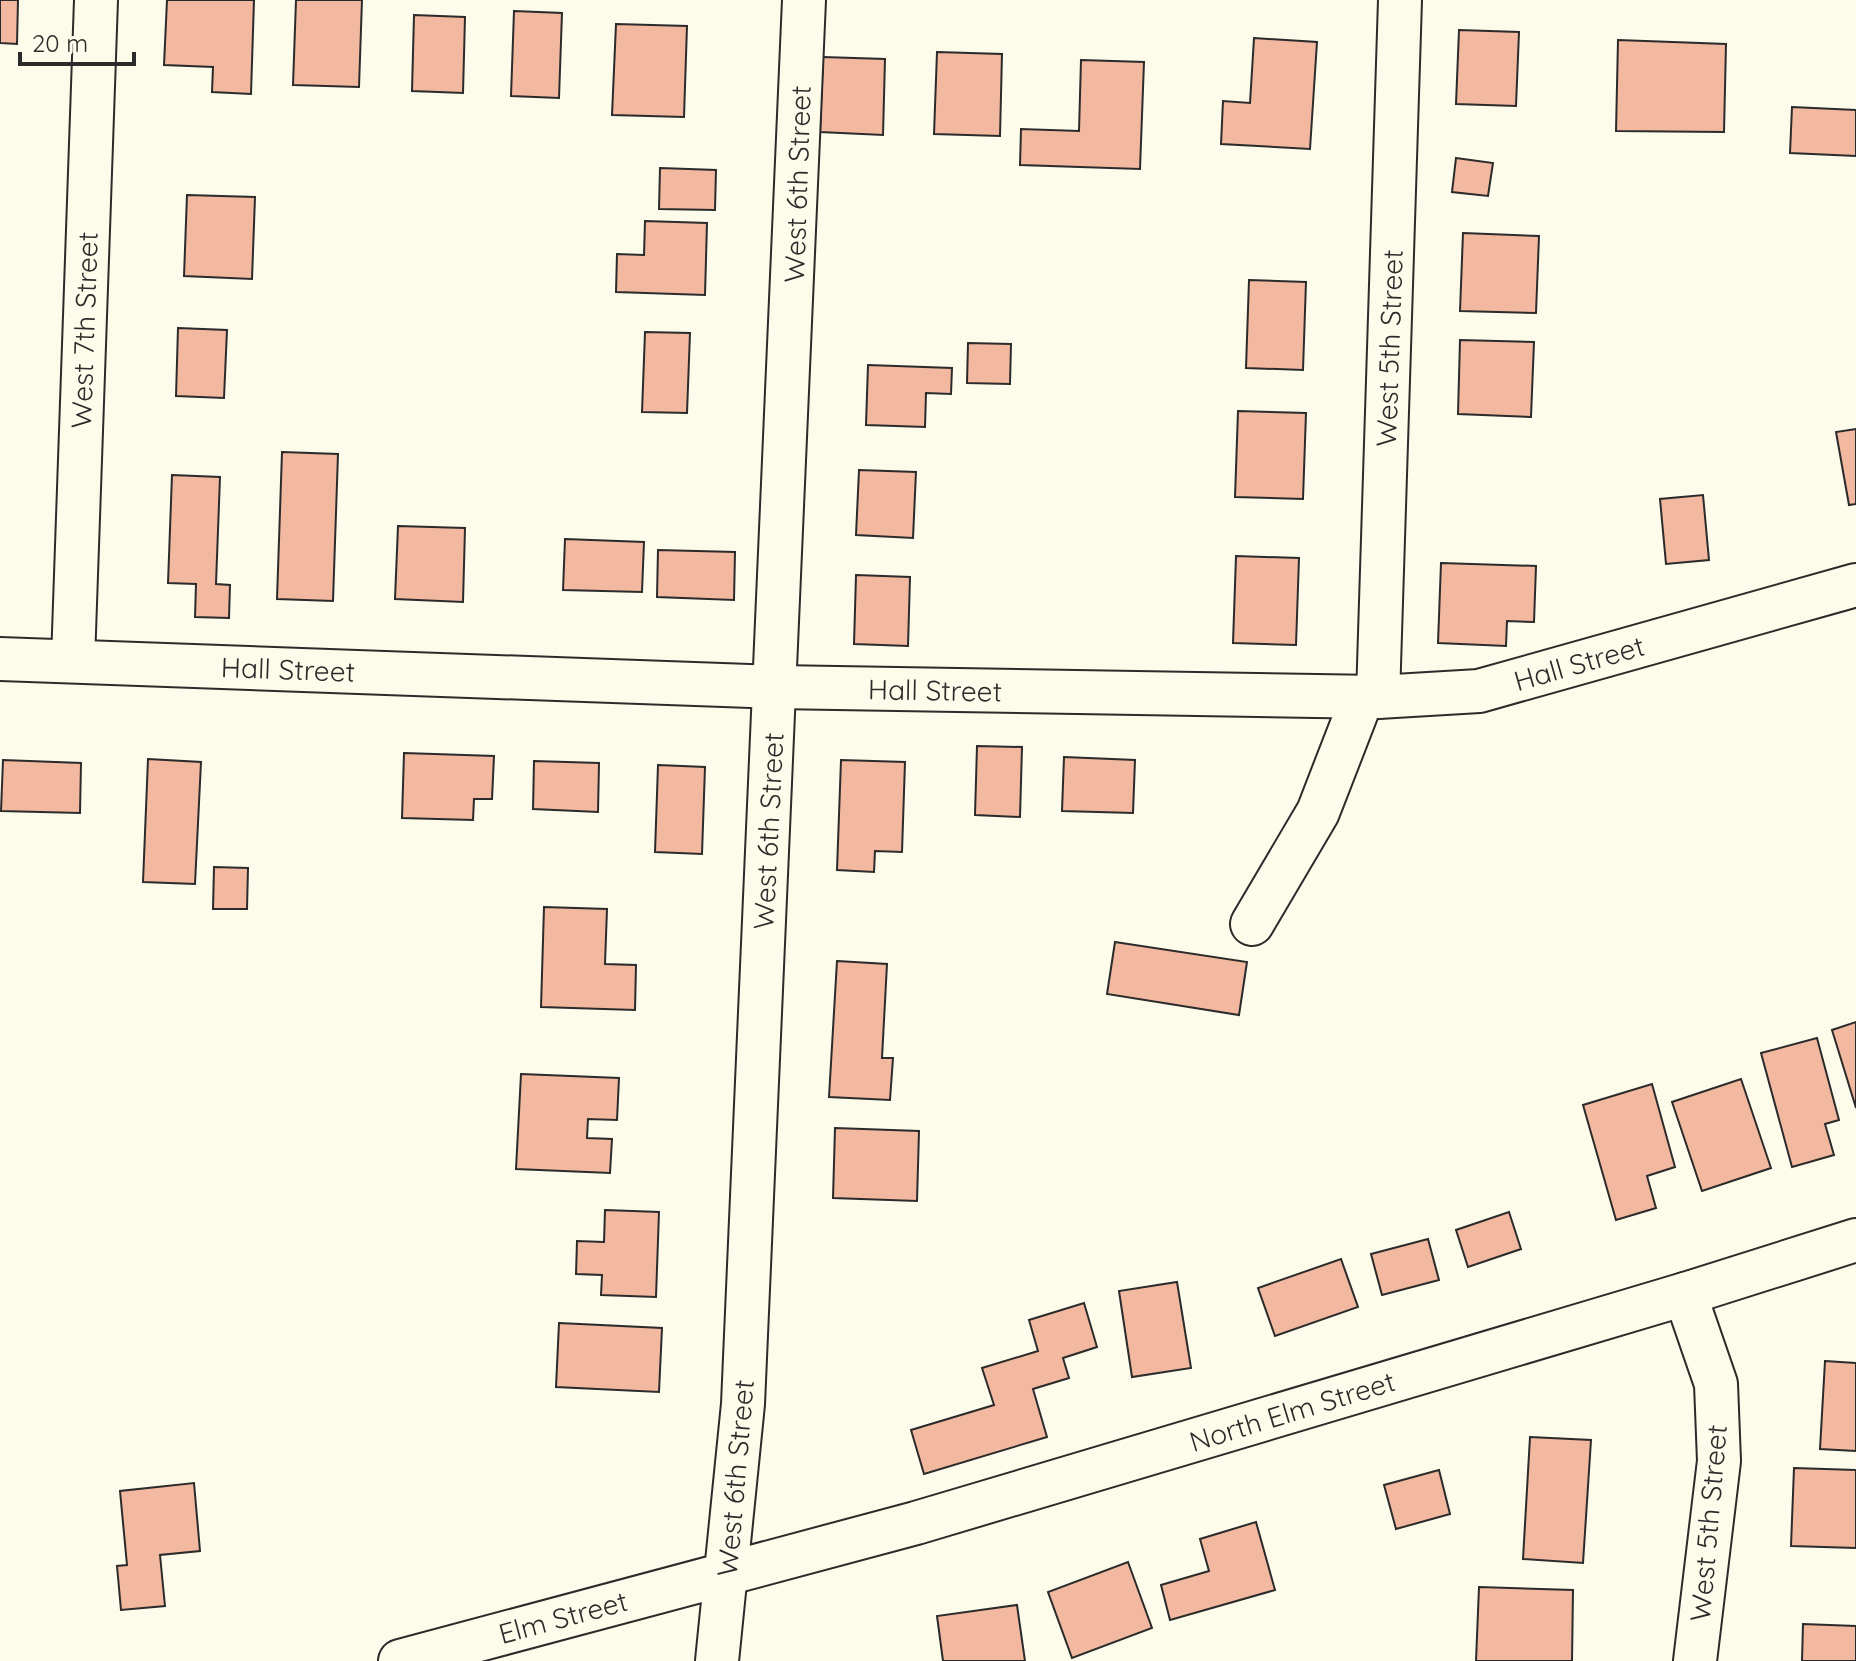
<svg xmlns="http://www.w3.org/2000/svg" width="1856" height="1661" font-family="Quicksand,sans-serif">
<style>
.building{fill:#f2b8a0;stroke:#2b2b2b;stroke-width:2}
.lines{fill:none;stroke-linecap:round;stroke-linejoin:round}
.minor-casing{stroke:#2b2b2b;stroke-width:46}
.minor{stroke:#fdfbea;stroke-width:42}
.labels{text-anchor:middle;dominant-baseline:central;stroke-width:6;stroke-linejoin:round;paint-order:stroke}
.street-label{font-size:28px;fill:#2b2b2b;stroke:#fdfbea}
</style>
<rect width="100%" height="100%" fill="#fdfbea"/>
<!-- building -->
<g class="building">
<polygon points="0,0 18,0 17,44 0,43"/>
<polygon points="167,0 254,0 251,94 212,92 213,67 164,65"/>
<polygon points="296,0 362,0 359,87 293,85"/>
<polygon points="514,11 562,13 559,98 511,96"/>
<polygon points="414,15 465,17 463,93 412,91"/>
<polygon points="616,24 687,26 684,117 612,115"/>
<polygon points="1459,30 1519,32 1516,106 1456,104"/>
<polygon points="1254,38 1317,42 1310,149 1221,144 1223,101 1250,103"/>
<polygon points="1618,40 1726,44 1724,132 1616,131"/>
<polygon points="937,52 1002,54 1000,136 934,134"/>
<polygon points="823,57 885,59 883,135 820,132"/>
<polygon points="1081,60 1144,62 1140,169 1020,165 1021,129 1079,131"/>
<polygon points="1792,107 1856,110 1856,156 1790,153"/>
<polygon points="1456,158 1493,163 1488,196 1452,192"/>
<polygon points="660,168 716,170 715,210 659,209"/>
<polygon points="187,195 255,197 252,279 184,276"/>
<polygon points="645,221 707,223 705,295 616,292 617,254 644,255"/>
<polygon points="1463,233 1539,236 1536,313 1460,311"/>
<polygon points="1249,280 1306,282 1303,370 1246,368"/>
<polygon points="178,328 227,330 224,398 176,396"/>
<polygon points="645,332 690,333 687,413 642,412"/>
<polygon points="1460,340 1534,342 1531,417 1458,414"/>
<polygon points="968,343 1011,344 1010,384 967,383"/>
<polygon points="868,365 952,368 951,394 926,393 925,427 866,425"/>
<polygon points="1238,411 1306,413 1303,499 1235,497"/>
<polygon points="1856,429 1856,504 1849,505 1836,432"/>
<polygon points="282,452 338,454 333,601 277,599"/>
<polygon points="859,470 916,472 913,538 856,535"/>
<polygon points="172,475 220,477 216,584 230,585 229,618 195,617 196,584 168,583"/>
<polygon points="1703,495 1709,560 1666,564 1660,499"/>
<polygon points="398,526 465,528 463,602 395,599"/>
<polygon points="565,539 644,542 642,592 563,590"/>
<polygon points="658,550 735,552 734,600 657,597"/>
<polygon points="1236,556 1299,558 1296,645 1233,643"/>
<polygon points="1441,563 1536,566 1534,622 1507,621 1506,646 1438,643"/>
<polygon points="856,575 910,577 908,646 854,644"/>
<polygon points="977,746 1022,747 1020,817 975,815"/>
<polygon points="404,753 494,756 492,799 474,799 473,820 402,818"/>
<polygon points="1064,757 1135,760 1133,813 1062,811"/>
<polygon points="148,759 201,762 195,884 143,882"/>
<polygon points="3,760 81,763 80,813 1,811"/>
<polygon points="841,760 905,762 902,852 875,851 874,872 837,870"/>
<polygon points="534,761 599,763 598,812 533,809"/>
<polygon points="658,765 705,767 702,854 655,852"/>
<polygon points="214,867 248,868 247,909 213,909"/>
<polygon points="544,907 607,909 605,964 636,965 635,1010 541,1007"/>
<polygon points="1115,942 1247,962 1239,1015 1107,994"/>
<polygon points="837,961 887,964 882,1058 893,1058 890,1100 829,1097"/>
<polygon points="1856,1022 1856,1108 1832,1030"/>
<polygon points="1817,1038 1839,1120 1825,1124 1834,1155 1792,1167 1761,1053"/>
<polygon points="521,1074 619,1078 617,1120 588,1119 587,1138 612,1139 610,1173 516,1169"/>
<polygon points="1741,1079 1771,1168 1702,1191 1672,1102"/>
<polygon points="1652,1084 1675,1167 1647,1176 1656,1208 1616,1220 1583,1105"/>
<polygon points="835,1128 919,1131 917,1201 833,1198"/>
<polygon points="605,1210 659,1212 656,1297 601,1295 602,1275 576,1274 577,1241 604,1242"/>
<polygon points="1509,1212 1521,1249 1468,1267 1456,1230"/>
<polygon points="1428,1239 1439,1280 1382,1295 1371,1254"/>
<polygon points="1341,1259 1358,1307 1275,1336 1258,1288"/>
<polygon points="1177,1282 1191,1368 1132,1377 1119,1291"/>
<polygon points="1084,1303 1097,1347 1063,1358 1069,1378 1033,1389 1047,1437 924,1474 911,1430 994,1405 982,1368 1038,1351 1029,1320"/>
<polygon points="559,1323 662,1328 659,1392 556,1387"/>
<polygon points="1825,1361 1856,1363 1856,1451 1820,1449"/>
<polygon points="1530,1437 1591,1440 1583,1563 1523,1559"/>
<polygon points="1794,1468 1856,1470 1856,1548 1791,1546"/>
<polygon points="1439,1470 1450,1514 1396,1529 1384,1485"/>
<polygon points="194,1483 200,1551 160,1555 165,1606 121,1610 117,1566 127,1565 120,1491"/>
<polygon points="1256,1522 1275,1590 1170,1620 1161,1585 1209,1571 1200,1539"/>
<polygon points="1128,1562 1152,1628 1072,1658 1048,1592"/>
<polygon points="1479,1587 1573,1590 1572,1661 1476,1661"/>
<polygon points="1017,1605 1025,1661 943,1661 937,1616"/>
<polygon points="1803,1624 1856,1626 1856,1661 1802,1661"/>
</g>
<g class="lines">
<defs>
<g id="minor">
<polyline points="0,659 776,687 1378,697 1479,691 1856,585"/>
<polyline points="73,661 96,0"/>
<polyline points="1378,697 1400,0"/>
<polyline points="1252,924 1318,812 1363,696"/>
<polyline points="1685,1294 1716,1384 1719,1461 1695,1661"/>
<polyline points="400,1661 916,1523 1685,1294 1856,1240"/>
<polyline points="717,1661 743,1404 804,0"/>
</g>
</defs>
<!-- minor casing -->
<use href="#minor" class="minor-casing"/>
<!-- minor -->
<use href="#minor" class="minor"/>
</g>
<g class="labels">
<!-- street labels -->
<g class="street-label">
<text transform="translate(797 184) rotate(-88)">West 6th Street</text>
<text transform="translate(84 330) rotate(-88)">West 7th Street</text>
<text transform="translate(1389 348) rotate(-88)">West 5th Street</text>
<text transform="translate(1579 663) rotate(-16)">Hall Street</text>
<text transform="translate(288 669) rotate(2)">Hall Street</text>
<text transform="translate(935 690) rotate(1)">Hall Street</text>
<text transform="translate(768 831) rotate(-87)">West 6th Street</text>
<text transform="translate(1292 1411) rotate(-17)">North Elm Street</text>
<text transform="translate(735 1478) rotate(-85)">West 6th Street</text>
<text transform="translate(1708 1523) rotate(-85)">West 5th Street</text>
<text transform="translate(563 1617) rotate(-15)">Elm Street</text>
</g>
</g>
<!-- scale -->
<path d="M20 52v12h114v-12" fill="none" stroke="#2b2b2b" stroke-width="4"/>
<text x="32" y="52" font-size="24" fill="#2b2b2b" stroke="#fdfbea" stroke-width="6" paint-order="stroke">20 m</text>
</svg>
